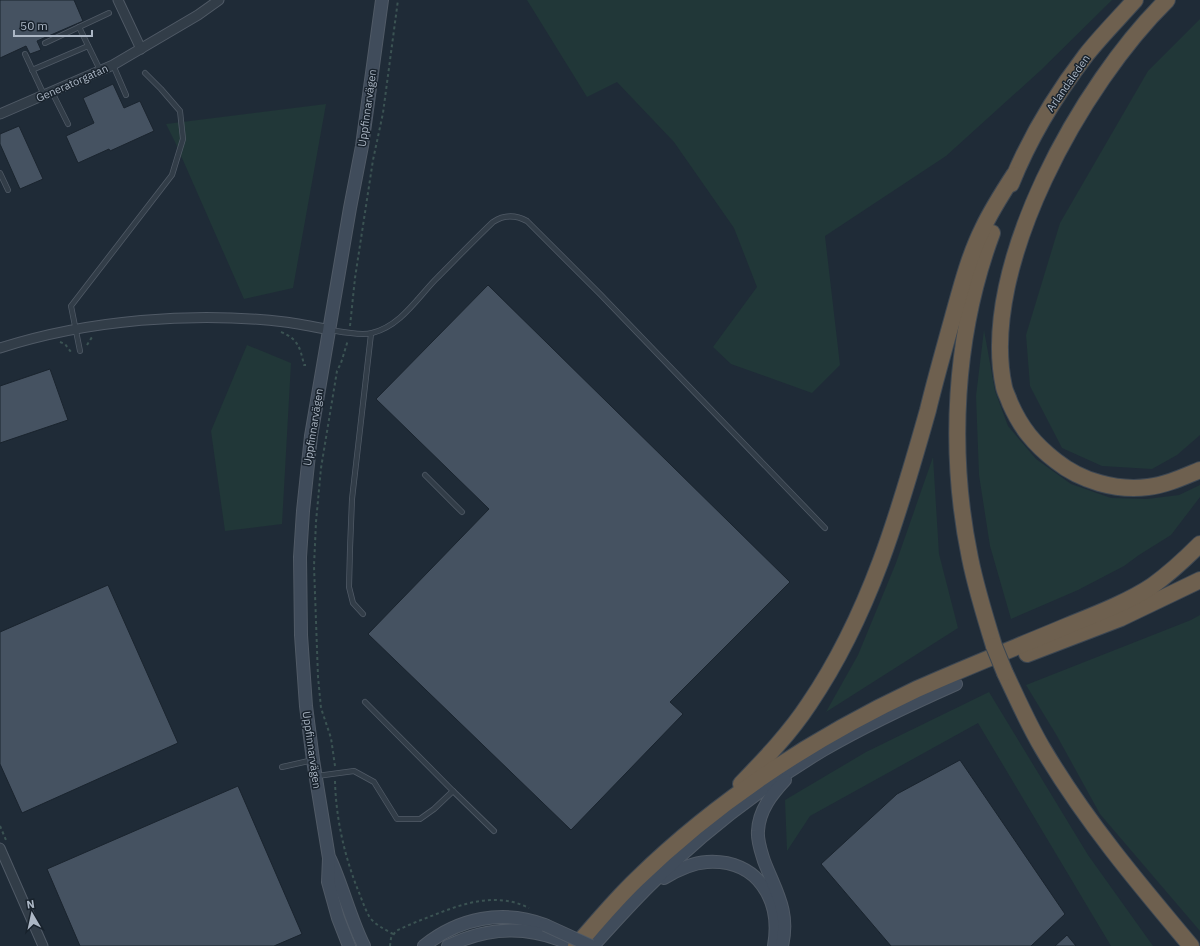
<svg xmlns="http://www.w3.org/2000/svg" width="1200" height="946" font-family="'IBM Plex Sans',sans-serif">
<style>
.green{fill:#213738}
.building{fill:#455261;stroke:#1a242e}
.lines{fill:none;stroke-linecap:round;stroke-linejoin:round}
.lane-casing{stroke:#505a66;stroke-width:6}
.street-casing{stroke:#505a66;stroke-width:11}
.secondary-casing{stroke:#505a66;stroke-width:14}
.highway-casing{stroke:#3d4752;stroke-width:18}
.path{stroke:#3b5353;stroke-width:2;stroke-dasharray:3 3;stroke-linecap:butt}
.lane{stroke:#323d48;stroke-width:4.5}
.street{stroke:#323d48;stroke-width:9}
.secondary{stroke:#404c5b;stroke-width:12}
.highway{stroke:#6e604f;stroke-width:16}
.secondary-bridge-casing{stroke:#505a66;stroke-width:14;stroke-linecap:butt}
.highway-bridge-casing{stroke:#3d4752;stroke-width:18;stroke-linecap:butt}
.secondary-bridge{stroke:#404c5b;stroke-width:12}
.highway-bridge{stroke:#6e604f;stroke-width:16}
.labels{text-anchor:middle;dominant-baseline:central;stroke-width:3;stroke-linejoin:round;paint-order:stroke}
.street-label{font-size:11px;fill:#acb7c5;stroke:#18222c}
</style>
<rect width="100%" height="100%" fill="#1f2b37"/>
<!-- green -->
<g class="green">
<polygon points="527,0 1112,0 1041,70 946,156 825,236 840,365 812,393 731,364 713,347 757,287 734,228 674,142 617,82 587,97"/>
<polygon points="1200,19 1200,435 1177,455 1152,469 1102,466 1062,448 1030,386 1026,335 1060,223 1148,71"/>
<polygon points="326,104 293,288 244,299 175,142 166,124"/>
<polygon points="984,330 995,391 1008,426 1036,459 1071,484 1111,498 1147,499 1179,495 1200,485 1200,497 1171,535 1139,555 1124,566 1078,590 1011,619 990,546 979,475 976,396"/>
<polygon points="247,345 291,363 282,524 225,531 211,431"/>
<polygon points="933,457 939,554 958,628 826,712 858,655 896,563"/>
<polygon points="1200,615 1200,931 1100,814 1057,736 1026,685 1191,620"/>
<polygon points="989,692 1088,855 1153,946 1111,946 978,723 810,816 787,851 785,800 866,752"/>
</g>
<!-- building -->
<g class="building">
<polygon points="0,0 74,0 83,21 37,41 41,50 30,54 26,46 0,58"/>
<polygon points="113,84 124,108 140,101 154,131 110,151 109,149 78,163 66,136 94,123 83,98"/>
<polygon points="19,126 43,179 20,189 0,144 0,134"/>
<polygon points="488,285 790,582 670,702 683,714 571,830 368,634 489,509 376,399"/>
<polygon points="50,369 68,420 0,443 0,386"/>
<polygon points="108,585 178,743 22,813 0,764 0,632"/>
<polygon points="960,760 1065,914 1031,946 891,946 821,864 897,794"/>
<polygon points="238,786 302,934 274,946 80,946 47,869"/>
<polygon points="1067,935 1076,946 1055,946"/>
</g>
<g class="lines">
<defs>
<g id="lane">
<polyline points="79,27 100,70"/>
<polyline points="45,43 109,13"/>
<polyline points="25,54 44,95"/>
<polyline points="113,65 126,95"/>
<polyline points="32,70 88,46"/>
<polyline points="52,92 68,124"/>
<polyline points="0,173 8,190"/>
<path d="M330,330C342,332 361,336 372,333C400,326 416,300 435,280C454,261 473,241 493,222C505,214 516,215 527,221L600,294L825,528"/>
<polyline points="80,351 71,306 172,175 183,139 180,111 161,89 145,73"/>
<polyline points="425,475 462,512"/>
<polyline points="363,614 353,603 349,587 350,549 352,499 371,334"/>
<polyline points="282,767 313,760"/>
<polyline points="317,776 354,771 374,782 397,819 420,819 434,809 453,791 365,702"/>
<polyline points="453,791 494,831"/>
</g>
<g id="street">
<polyline points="118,0 141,49"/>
<polyline points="0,114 113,65 198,15 219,0"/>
<path d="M0,348C87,320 194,311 285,322C300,324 315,327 330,330"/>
<polyline points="0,848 43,946"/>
</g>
<g id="secondary">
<path d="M330,859C343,887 350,918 364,946"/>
<path d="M664,878C677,870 692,863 707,862C758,859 782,900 774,946"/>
<polyline points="349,946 338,918 328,882 329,858 313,760 306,706 301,635 300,557 303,511 311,436 350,208 362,146 382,0"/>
<path d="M424,946C459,918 502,909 545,925"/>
<path d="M448,946C491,925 532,925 574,946"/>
<path d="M593,946C611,926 630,905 649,886C700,834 760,788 823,750C866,725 911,704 956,684"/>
<path d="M782,946C790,911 776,892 764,861C761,851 757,841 758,831C759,810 772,794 785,780"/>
</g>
<g id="highway">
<path d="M1167,0C1083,82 978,267 1004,387C1005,392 1008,397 1010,403C1021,428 1034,444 1056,461C1081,481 1116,491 1148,487C1166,485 1183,477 1200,470"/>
<path d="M1011,184C1029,139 1057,93 1086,55C1101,36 1119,18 1135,0"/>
<path d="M992,233C954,335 948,452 970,558C976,588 985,617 994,646"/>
<polyline points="1027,654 1121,618 1200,580"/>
<path d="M1005,673C1017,698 1028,724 1043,749C1085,820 1138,883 1191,946"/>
<path d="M741,784C765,759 790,733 809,704C870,614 899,513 928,410C935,381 943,353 951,324C960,292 968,258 983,228C992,209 1003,192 1014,175"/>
<path d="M576,946C596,923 615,900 637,879C718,800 815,737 917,689C966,667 1017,647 1067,626C1094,615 1128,602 1152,586C1170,573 1185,559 1200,544"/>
</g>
</defs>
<!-- lane casing -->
<use href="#lane" class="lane-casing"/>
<!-- street casing -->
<use href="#street" class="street-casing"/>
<!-- secondary casing -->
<use href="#secondary" class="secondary-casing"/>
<!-- highway casing -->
<use href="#highway" class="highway-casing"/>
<!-- path -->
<g class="path">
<polyline points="350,326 355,278 373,160 383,113 398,0"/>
<path d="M281,332C298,339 300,347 304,365H306"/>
<polyline points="60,342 65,344 71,352"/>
<polyline points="87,345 92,337"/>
<polyline points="335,766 331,738 321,708 318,677 314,566 316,522 321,468 337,371 341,363 348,340"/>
<path d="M335,781C336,820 345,859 360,895C363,903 366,911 370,918C376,925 384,929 393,934"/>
<polyline points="0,826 6,840"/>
<path d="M390,946L391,938L396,931C408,925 421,920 434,915C464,903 497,892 529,908"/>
</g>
<!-- lane -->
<use href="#lane" class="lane"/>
<!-- street -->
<use href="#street" class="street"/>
<!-- secondary -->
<use href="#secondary" class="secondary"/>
<!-- highway -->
<use href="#highway" class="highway"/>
<defs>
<polyline id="secondary-bridge" points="545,925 591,946"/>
<polyline id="highway-bridge" points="994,646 1005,673"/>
</defs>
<!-- secondary-bridge casing -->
<use href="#secondary-bridge" class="secondary-bridge-casing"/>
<!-- highway-bridge casing -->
<use href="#highway-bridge" class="highway-bridge-casing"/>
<!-- secondary-bridge -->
<use href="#secondary-bridge" class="secondary-bridge"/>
<!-- highway-bridge -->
<use href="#highway-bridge" class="highway-bridge"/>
</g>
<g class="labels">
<!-- street labels -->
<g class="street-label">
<text transform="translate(72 83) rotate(-24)">Generatorgatan</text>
<text transform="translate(1068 83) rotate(-55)">Arlandaleden</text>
<text transform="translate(367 108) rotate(-82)">Uppfinnarvägen</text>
<text transform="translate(313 427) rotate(-81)">Uppfinnarvägen</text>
<text transform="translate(312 750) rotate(82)">Uppfinnarvägen</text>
</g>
</g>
<!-- north arrow -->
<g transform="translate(32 914) rotate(351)" stroke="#18222c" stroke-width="3" paint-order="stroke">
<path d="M0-3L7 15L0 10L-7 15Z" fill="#acb7c5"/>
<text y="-6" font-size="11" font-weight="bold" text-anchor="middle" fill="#acb7c5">N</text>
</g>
<!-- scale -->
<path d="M14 30v6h78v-6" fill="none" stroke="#acb7c5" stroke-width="2"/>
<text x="20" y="30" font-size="12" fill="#acb7c5" stroke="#18222c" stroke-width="3" paint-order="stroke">50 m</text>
</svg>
